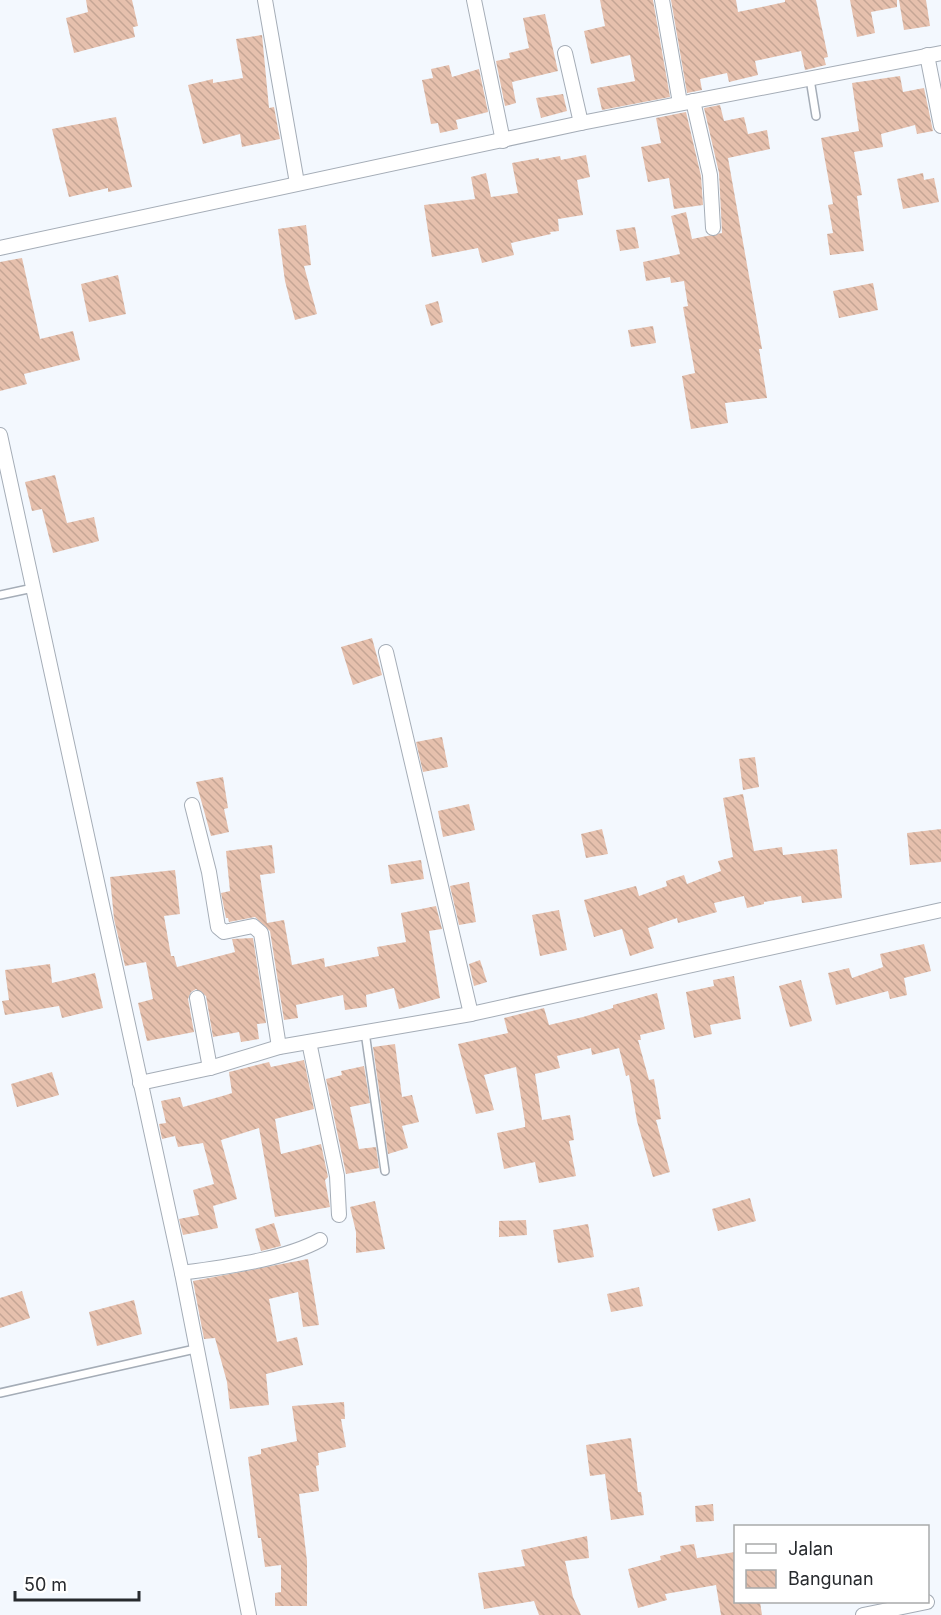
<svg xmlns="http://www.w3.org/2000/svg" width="941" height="1615" font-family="Inter,sans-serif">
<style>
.building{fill:url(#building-back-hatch)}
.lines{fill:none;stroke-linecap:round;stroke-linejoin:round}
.lane-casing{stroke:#a5adb7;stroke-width:10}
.street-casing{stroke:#a5adb7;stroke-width:16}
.lane{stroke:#fff;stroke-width:7}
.street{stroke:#fff;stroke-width:14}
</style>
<defs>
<pattern id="building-back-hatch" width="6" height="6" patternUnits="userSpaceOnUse" patternTransform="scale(1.5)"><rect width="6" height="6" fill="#e6c0ad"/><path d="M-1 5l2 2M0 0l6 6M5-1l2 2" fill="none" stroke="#c5a595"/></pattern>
</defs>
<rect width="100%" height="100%" fill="#f3f8fe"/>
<!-- building -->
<g class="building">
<polygon points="86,0 132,0 138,26 133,27 135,37 74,53 66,18 88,12"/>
<polygon points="600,0 653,0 670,97 602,110 597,88 635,81 630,55 591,64 584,31 605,26"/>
<polygon points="671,0 736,0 738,12 785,2 785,0 816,0 828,57 824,58 826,65 805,70 801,51 755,61 758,75 729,82 727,73 700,79 702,90 687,93"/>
<polygon points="850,0 897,0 897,7 871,12 875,33 857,37"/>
<polygon points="899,0 926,0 930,26 904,30"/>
<polygon points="545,14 558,71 512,82 516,103 505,106 496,61 510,58 509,53 529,48 523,18"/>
<polygon points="262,35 269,108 274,107 280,139 242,147 240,134 203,144 188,85 213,79 213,83 243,78 236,39"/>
<polygon points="449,65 452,77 479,69 488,112 456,120 458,129 440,133 438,123 431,124 422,80 433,78 431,69"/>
<polygon points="900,76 903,92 924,88 933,131 917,134 915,125 881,134 883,147 854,152 862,195 857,196 864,251 830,255 827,234 833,233 828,205 833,204 821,138 859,131 852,83"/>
<polygon points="563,94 567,111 541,118 536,98"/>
<polygon points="720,105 724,121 744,117 748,134 767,130 770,149 728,158 762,349 759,349 767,398 725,403 728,423 691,429 682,376 695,373 683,307 688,306 684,281 671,283 670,277 646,281 643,262 680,254 671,216 686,212 692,239 722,233 719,173 704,108"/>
<polygon points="686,112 701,176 703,205 674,209 669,178 648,182 641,147 661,143 656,118"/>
<polygon points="116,117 132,187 108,192 108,188 69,197 52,129"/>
<polygon points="586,155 590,177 577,180 583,215 558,219 559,231 550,232 551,234 511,243 514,255 482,263 478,248 432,257 424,205 475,199 471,177 486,173 491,197 518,193 512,163 539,158 539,160 560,156 561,160"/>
<polygon points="923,173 924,180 934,178 939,202 903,209 897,179"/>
<polygon points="306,225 311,265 304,266 317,314 295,320 285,281 278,229"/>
<polygon points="635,227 639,248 620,251 616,230"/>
<polygon points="22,258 40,339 73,331 80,360 24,374 27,384 0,391 0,262"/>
<polygon points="118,275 126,314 89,322 81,284"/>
<polygon points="873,283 878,310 839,318 833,291"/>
<polygon points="438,301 443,322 431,326 425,305"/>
<polygon points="653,326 656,343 631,347 628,330"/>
<polygon points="55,475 67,523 94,517 99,541 53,553 42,509 32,511 25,482"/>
<polygon points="372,638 382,675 353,685 341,647"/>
<polygon points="442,737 448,767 423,772 416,742"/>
<polygon points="755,757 759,787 743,790 739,759"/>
<polygon points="223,777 228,808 224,809 229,832 211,836 196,782"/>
<polygon points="743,794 754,851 782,847 783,855 837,849 842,898 802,903 801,896 764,902 764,904 747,908 744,896 714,903 717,912 678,923 677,918 648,928 654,948 630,956 622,929 594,937 584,900 636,886 639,896 667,886 666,881 684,875 687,884 721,871 718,861 733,857 723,798"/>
<polygon points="469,804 475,830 443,837 438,811"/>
<polygon points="602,829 608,854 586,858 581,834"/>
<polygon points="941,829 941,862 910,865 907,833"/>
<polygon points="272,845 275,873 260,875 267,923 284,920 292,965 324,958 325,967 379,956 377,947 406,942 401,913 436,906 442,929 429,931 440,998 399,1009 394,988 366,995 367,1007 345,1010 343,995 296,1005 298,1018 284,1020 270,931 255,917 229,922 228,918 226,918 221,893 230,891 226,851"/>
<polygon points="421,860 424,879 391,884 388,865"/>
<polygon points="175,870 180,914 164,916 171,956 174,956 177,967 235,952 232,939 253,938 266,1023 257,1024 259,1039 241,1042 239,1032 213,1037 206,996 196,989 191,992 188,999 194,1032 147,1041 138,1003 153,999 146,962 125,966 114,919 110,877"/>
<polygon points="469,882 476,922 459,925 450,886"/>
<polygon points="559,910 567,950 540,956 532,915"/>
<polygon points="924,944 931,971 904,978 907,995 890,999 888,991 836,1005 828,973 849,968 852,978 883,967 880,954"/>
<polygon points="480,960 487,982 474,986 469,964"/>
<polygon points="50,964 52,983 95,973 103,1008 62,1018 59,1006 5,1015 2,1001 9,1000 5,970"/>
<polygon points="734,976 741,1019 710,1025 712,1034 694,1038 686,992 714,986 713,980"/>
<polygon points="801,980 812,1021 790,1027 779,986"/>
<polygon points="657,993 665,1029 640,1035 641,1040 638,1040 649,1080 654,1079 661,1119 656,1120 670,1172 653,1177 637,1121 629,1075 626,1076 619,1048 592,1055 591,1048 557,1056 560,1068 535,1074 542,1120 570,1115 574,1140 569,1141 576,1176 539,1183 535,1162 504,1169 497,1133 525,1127 525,1122 516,1067 484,1075 494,1110 476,1114 458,1044 508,1033 504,1018 544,1008 549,1025 583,1017 613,1008 613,1005"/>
<polygon points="395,1044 402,1097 412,1095 419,1122 402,1126 408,1148 388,1154 373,1047"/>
<polygon points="304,1060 314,1109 275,1119 281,1154 321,1144 328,1177 325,1180 330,1207 275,1217 259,1128 221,1140 237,1199 213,1206 218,1228 183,1235 179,1219 199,1215 193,1190 214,1184 203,1143 178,1147 175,1136 162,1139 159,1124 166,1123 161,1101 180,1097 183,1107 226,1095 232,1093 229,1072 269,1062 271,1067"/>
<polygon points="364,1066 370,1103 350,1107 359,1149 376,1147 379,1168 346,1174 326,1079 342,1075 341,1071"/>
<polygon points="52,1072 59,1095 17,1107 11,1084"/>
<polygon points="750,1198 756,1221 718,1231 712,1209"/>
<polygon points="375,1201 385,1249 356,1253 356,1232 350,1207"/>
<polygon points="526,1220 527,1235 499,1237 499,1221"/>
<polygon points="274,1223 281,1246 261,1251 255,1229"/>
<polygon points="588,1224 594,1257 558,1263 553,1230"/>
<polygon points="308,1259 319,1325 303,1327 298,1292 269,1299 277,1342 297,1337 303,1365 266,1374 269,1405 230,1409 227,1382 215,1338 204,1339 193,1281"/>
<polygon points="639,1287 643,1306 611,1312 607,1294"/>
<polygon points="22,1291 30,1318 0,1328 0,1298"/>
<polygon points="134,1300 142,1334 97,1346 89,1312"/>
<polygon points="344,1402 345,1419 341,1419 346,1447 318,1453 319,1465 316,1466 319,1491 299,1494 307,1561 307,1606 275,1606 275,1593 281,1592 281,1565 265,1567 261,1538 258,1538 248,1457 261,1454 261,1449 297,1441 292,1406"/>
<polygon points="631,1438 638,1492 641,1492 644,1515 611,1520 605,1474 590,1476 586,1445"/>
<polygon points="713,1504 714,1521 696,1522 695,1506"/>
<polygon points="587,1536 589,1558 565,1561 573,1597 581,1615 539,1615 534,1601 484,1609 478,1573 525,1566 521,1550"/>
<polygon points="694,1544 697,1558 735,1552 735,1602 760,1602 762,1615 721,1615 716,1585 665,1594 667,1600 638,1608 628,1569 661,1560 660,1556 681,1551 680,1546"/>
</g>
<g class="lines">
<defs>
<g id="lane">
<polyline points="810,79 816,116"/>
<polyline points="0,595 33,588"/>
<polyline points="365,1032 385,1171"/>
<polyline points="0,1393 195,1349"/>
</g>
<g id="street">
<polyline points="265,0 297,183"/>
<polyline points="474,0 503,141"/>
<polyline points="662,0 680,103"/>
<polyline points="565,53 581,123"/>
<polyline points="927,55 941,126"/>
<polyline points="693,101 710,175 713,228"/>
<polyline points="0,248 581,123 941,53"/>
<polyline points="0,435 182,1273 249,1615"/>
<polyline points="386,652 471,1014"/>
<polyline points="192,805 209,872 218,927 224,932 253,926 261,933 279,1047"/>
<polyline points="197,998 210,1068"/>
<polyline points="309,1042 337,1176 339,1215"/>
<polyline points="140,1083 210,1068 279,1047 471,1014 941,910"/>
<path d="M182,1273C223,1267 284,1260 320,1240"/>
<polyline points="863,1615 927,1602"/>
</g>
</defs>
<!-- lane casing -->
<use href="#lane" class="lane-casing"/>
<!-- street casing -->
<use href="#street" class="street-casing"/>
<!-- lane -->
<use href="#lane" class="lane"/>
<!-- street -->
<use href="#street" class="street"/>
</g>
<!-- legend -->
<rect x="734" y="1525" width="195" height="78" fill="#ffffff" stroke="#a9aaab" stroke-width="1.5"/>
<rect x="746" y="1544" width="30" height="9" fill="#ffffff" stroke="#a9aaab" stroke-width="1.5"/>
<text x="788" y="1555" font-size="18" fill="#272a2e">Jalan</text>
<rect x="746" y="1570" width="30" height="18" fill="url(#building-back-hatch)" stroke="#a9aaab" stroke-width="1.5"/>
<text x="788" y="1585" font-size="18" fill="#272a2e">Bangunan</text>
<!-- scale -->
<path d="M15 1591v9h124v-9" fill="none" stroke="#272a2e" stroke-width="3"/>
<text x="24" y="1591" font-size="18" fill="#272a2e" stroke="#ffffff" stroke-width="4.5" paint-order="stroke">50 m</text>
</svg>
